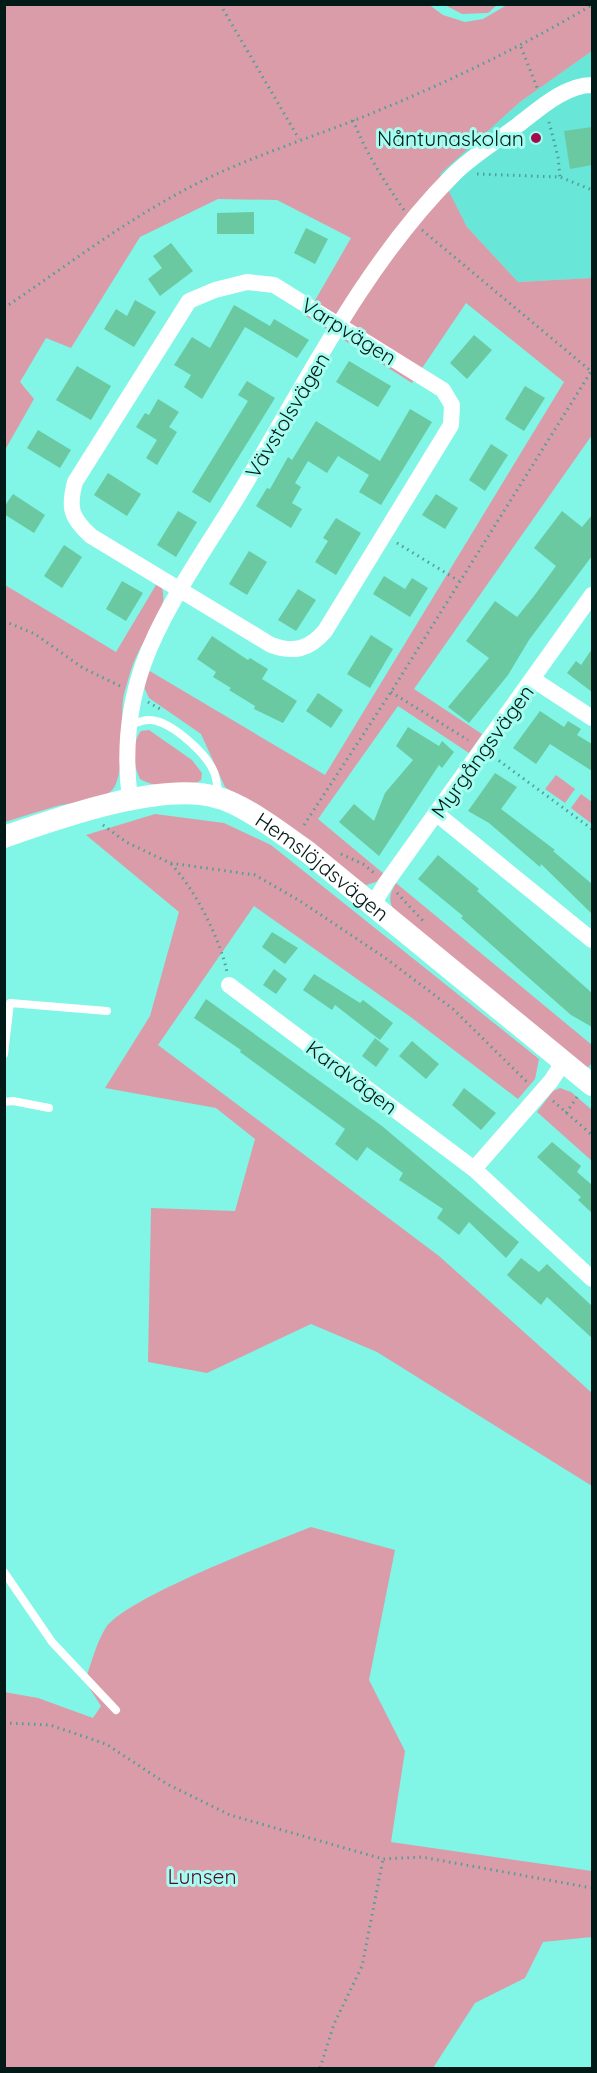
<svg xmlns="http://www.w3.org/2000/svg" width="597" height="2073" font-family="Quicksand,sans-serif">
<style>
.built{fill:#68e6d7}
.green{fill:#db9caa}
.building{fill:#6ac9a1}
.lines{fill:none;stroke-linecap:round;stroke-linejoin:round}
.path{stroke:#4f9f95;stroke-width:3;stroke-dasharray:1.5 4.5;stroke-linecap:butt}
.lane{stroke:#fff;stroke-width:8}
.street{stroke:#fff;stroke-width:16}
.secondary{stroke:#fff;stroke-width:22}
.poi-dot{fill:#a10a4c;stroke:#a6fef1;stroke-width:2}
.labels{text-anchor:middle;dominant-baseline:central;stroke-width:6;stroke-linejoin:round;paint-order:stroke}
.poi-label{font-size:21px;fill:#021a17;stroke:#a6fef1;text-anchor:end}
.street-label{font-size:21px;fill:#021a17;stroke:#a6fef1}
.park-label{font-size:21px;fill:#5b0629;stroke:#a6fef1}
</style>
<rect width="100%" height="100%" fill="#81f5e6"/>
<!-- built -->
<polygon class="built" points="592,51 592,278 518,282 467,227 439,174 520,102"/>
<!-- green -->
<g class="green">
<polygon points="428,4 443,15 465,22 483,19 507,5 592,5 592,51 520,102 440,174 467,227 518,282 592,278 592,435 414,689 482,734 469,753 398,706 318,819 384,874 376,882 366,885 225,787 201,734 149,698 143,685 148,670 325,775 564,382 466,303 412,383 306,316 351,238 277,200 218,199 140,237 71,348 46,338 20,382 34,399 5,450 4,5"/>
<polygon points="445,5 497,5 488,13 462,14"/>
<path d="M5,585L116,652L156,585L162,588C169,612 146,634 137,655C131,667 128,681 124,694C119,716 127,780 110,792C97,802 73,802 57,806C39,811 22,817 5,822Z"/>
<path d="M149,730L192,760L202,773L201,780C186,791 155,788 140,779C133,765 131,744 141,731Z"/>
<polygon points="556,775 575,789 565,803 545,789"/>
<polygon points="581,794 592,802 592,824 571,808"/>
<polygon points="155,814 224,823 271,845 539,1059 535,1079 518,1099 412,1018 254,906 158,1045 439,1256 592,1393 592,1486 377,1352 311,1324 207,1373 148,1362 151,1208 235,1211 255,1139 216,1108 105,1088 150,1016 179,912 86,835"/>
<path d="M396,883L592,1045V1063L587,1068L395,912C388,901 389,895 396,883Z"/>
<polygon points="560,1088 571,1092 592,1110 592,1161 537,1112 553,1091"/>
<path d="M311,1527L395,1550L369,1680L405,1751L391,1842L592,1871V1937L543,1942L525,1978L475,2003L433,2068H5L4,1692L38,1698L93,1718L101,1706L85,1681C91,1664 96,1644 105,1629C122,1599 273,1542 311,1527Z"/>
</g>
<!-- building -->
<g class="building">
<polygon points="592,127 592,165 570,169 564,131"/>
<polygon points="254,212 254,234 217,234 217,213"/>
<polygon points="306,228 328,239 315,264 294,253"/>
<polygon points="171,243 193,271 160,296 148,279 162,268 153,256"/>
<polygon points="135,300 156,312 134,347 104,329 116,309 127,316"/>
<polygon points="234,305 270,326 274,319 309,340 297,358 245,327 202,399 184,387 191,375 174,365 192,337 210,348"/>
<polygon points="474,335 492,350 467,379 450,363"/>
<polygon points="349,361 391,386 378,407 336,382"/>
<polygon points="77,366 111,386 91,420 56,400"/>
<polygon points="247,381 275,398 210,503 192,492 248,401 238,395"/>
<polygon points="525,386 545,398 524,431 505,419"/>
<polygon points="158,399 179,412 169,427 177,432 157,465 146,458 157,440 136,427 145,413 149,415"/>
<polygon points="410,409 432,422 381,505 359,492 369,475 338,456 327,473 308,461 295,483 301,487 292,503 302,509 291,528 256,506 267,488 270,489 288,457 292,460 316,421 380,461"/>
<polygon points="38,430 71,450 60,468 27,448"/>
<polygon points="491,444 508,455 485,491 469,480"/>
<polygon points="108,473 141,494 127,516 94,495"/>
<polygon points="13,494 45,515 34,533 4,514 4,507"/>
<polygon points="436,494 458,508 445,529 422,515"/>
<polygon points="178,511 197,522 176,557 157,545"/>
<polygon points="562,511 582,527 592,515 592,556 529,640 508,675 469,723 448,707 489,658 466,641 495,601 517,617 534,596 556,566 534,548"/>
<polygon points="336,518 361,533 336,575 315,562 328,541 323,538"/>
<polygon points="64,545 82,557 62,588 44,576"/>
<polygon points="249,551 267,562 247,595 229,584"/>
<polygon points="384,576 405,589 412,578 428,588 410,617 373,594"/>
<polygon points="122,581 143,593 126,621 106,609"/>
<polygon points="298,589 316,600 296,631 278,620"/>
<polygon points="371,635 393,649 370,688 347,674"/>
<polygon points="212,636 248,660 250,658 268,669 262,679 297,701 283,723 254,709 255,706 229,690 231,688 213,677 216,672 197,659"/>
<polygon points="592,649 592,692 567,673 576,661 581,665"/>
<polygon points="318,693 343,710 331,728 306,711"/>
<polygon points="540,711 564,727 568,721 581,729 577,735 592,744 592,771 550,744 536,764 513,748"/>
<polygon points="408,727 439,746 442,741 454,752 442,768 439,765 379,856 339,822 354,804 374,821 385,793 413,760 396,746"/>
<polygon points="495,773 517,787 501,809 555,850 553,851 592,884 592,914 541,864 540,867 489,823 468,811"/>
<polygon points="438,855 479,889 477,891 592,993 592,1027 571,1015 461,918 463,916 418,879"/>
<polygon points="272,932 298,948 285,964 262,947"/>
<polygon points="274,969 287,979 276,994 263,985"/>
<polygon points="314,974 360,1003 363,1000 393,1023 380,1040 335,1005 332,1010 303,990"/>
<polygon points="206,999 382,1126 519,1242 506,1258 469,1222 459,1235 437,1218 443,1209 399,1180 403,1173 367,1147 357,1161 335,1144 345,1129 240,1052 241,1050 194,1018"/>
<polygon points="375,1038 389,1049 376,1067 362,1056"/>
<polygon points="412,1041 439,1064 426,1079 399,1056"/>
<polygon points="464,1088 496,1113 481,1130 452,1105"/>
<polygon points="552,1142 581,1166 577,1172 592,1185 592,1213 578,1200 581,1197 537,1157"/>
<polygon points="521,1258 539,1272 547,1264 592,1306 592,1338 547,1297 541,1305 507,1275"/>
</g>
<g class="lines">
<!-- path -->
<g class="path">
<polyline points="220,4 299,139"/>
<polyline points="521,47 538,90"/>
<path d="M353,120C366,153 384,181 404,210"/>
<polyline points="549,122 558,157 560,177"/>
<polyline points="477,174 560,177 592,190"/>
<polyline points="422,230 592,372"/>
<path d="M4,308C62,269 118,226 179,193C235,162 296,143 355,120C438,87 516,50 592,5"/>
<polyline points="397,543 459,581"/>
<polyline points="4,621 35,634 83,668 122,687"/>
<polyline points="391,692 468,740"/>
<polyline points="148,702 160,709"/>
<polyline points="494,757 592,829"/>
<polyline points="103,825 126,842 170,863 255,875 300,901 384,957 453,1009 528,1083"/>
<polyline points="304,825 391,692 592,370"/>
<polyline points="341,854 363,864 374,873"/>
<path d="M171,864C195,889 220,939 227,972"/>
<polyline points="397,893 425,923"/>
<polyline points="553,1101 592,1135"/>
<polyline points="566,1113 577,1097"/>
<polyline points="4,1723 50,1725 106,1744 167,1784 230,1815 383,1859 422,1857 592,1888"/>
<polyline points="320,2068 334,2024 362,1966 383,1859"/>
</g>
<!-- lane -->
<g class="lane">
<path d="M128,726C135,723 143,719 151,720C172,722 206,753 214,772C217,779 217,788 219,795"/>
<polyline points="4,1054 10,1003 107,1011"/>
<polyline points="4,1102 13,1101 49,1108"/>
<polyline points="4,1572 52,1642 116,1710"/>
</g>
<!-- street -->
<g class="street">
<path d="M247,282L274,285L443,390L452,405L451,425L325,631C309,650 293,653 271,645L91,536C71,518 68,508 75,482L189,301L215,290Z"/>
<polyline points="534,680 592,718"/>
<path d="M130,799C124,753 128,708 143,665C164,606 209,544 241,491C306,383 364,264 453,175C472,156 497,141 518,125C539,109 565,85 592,85"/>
<polyline points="437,814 592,940"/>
<polyline points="372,906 386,883 592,595"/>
<polyline points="229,985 474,1169 592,1279"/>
<polyline points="474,1169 551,1081 564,1061"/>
</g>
<!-- secondary -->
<path class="secondary" id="s1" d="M4,837C58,818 164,780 219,798C245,805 287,837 309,853L592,1085"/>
</g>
<!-- markers -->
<circle class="poi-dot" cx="536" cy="138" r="6"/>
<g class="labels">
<!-- poi labels -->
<g class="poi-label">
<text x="524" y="138">Nåntunaskolan</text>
</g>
<!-- street labels -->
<g class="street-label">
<text transform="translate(349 331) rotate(32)">Varpvägen</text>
<text transform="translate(287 415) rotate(-59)">Vävstolsvägen</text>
<text transform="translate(482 751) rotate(-54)">Myrgångsvägen</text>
<text stroke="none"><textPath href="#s1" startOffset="346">Hemslöjdsvägen</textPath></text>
<text transform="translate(352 1077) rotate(37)">Kardvägen</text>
</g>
<!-- park labels -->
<g class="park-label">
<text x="202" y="1876">Lunsen</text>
</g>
</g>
<!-- border -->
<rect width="597" height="2073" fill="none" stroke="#021a17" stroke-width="12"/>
</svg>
